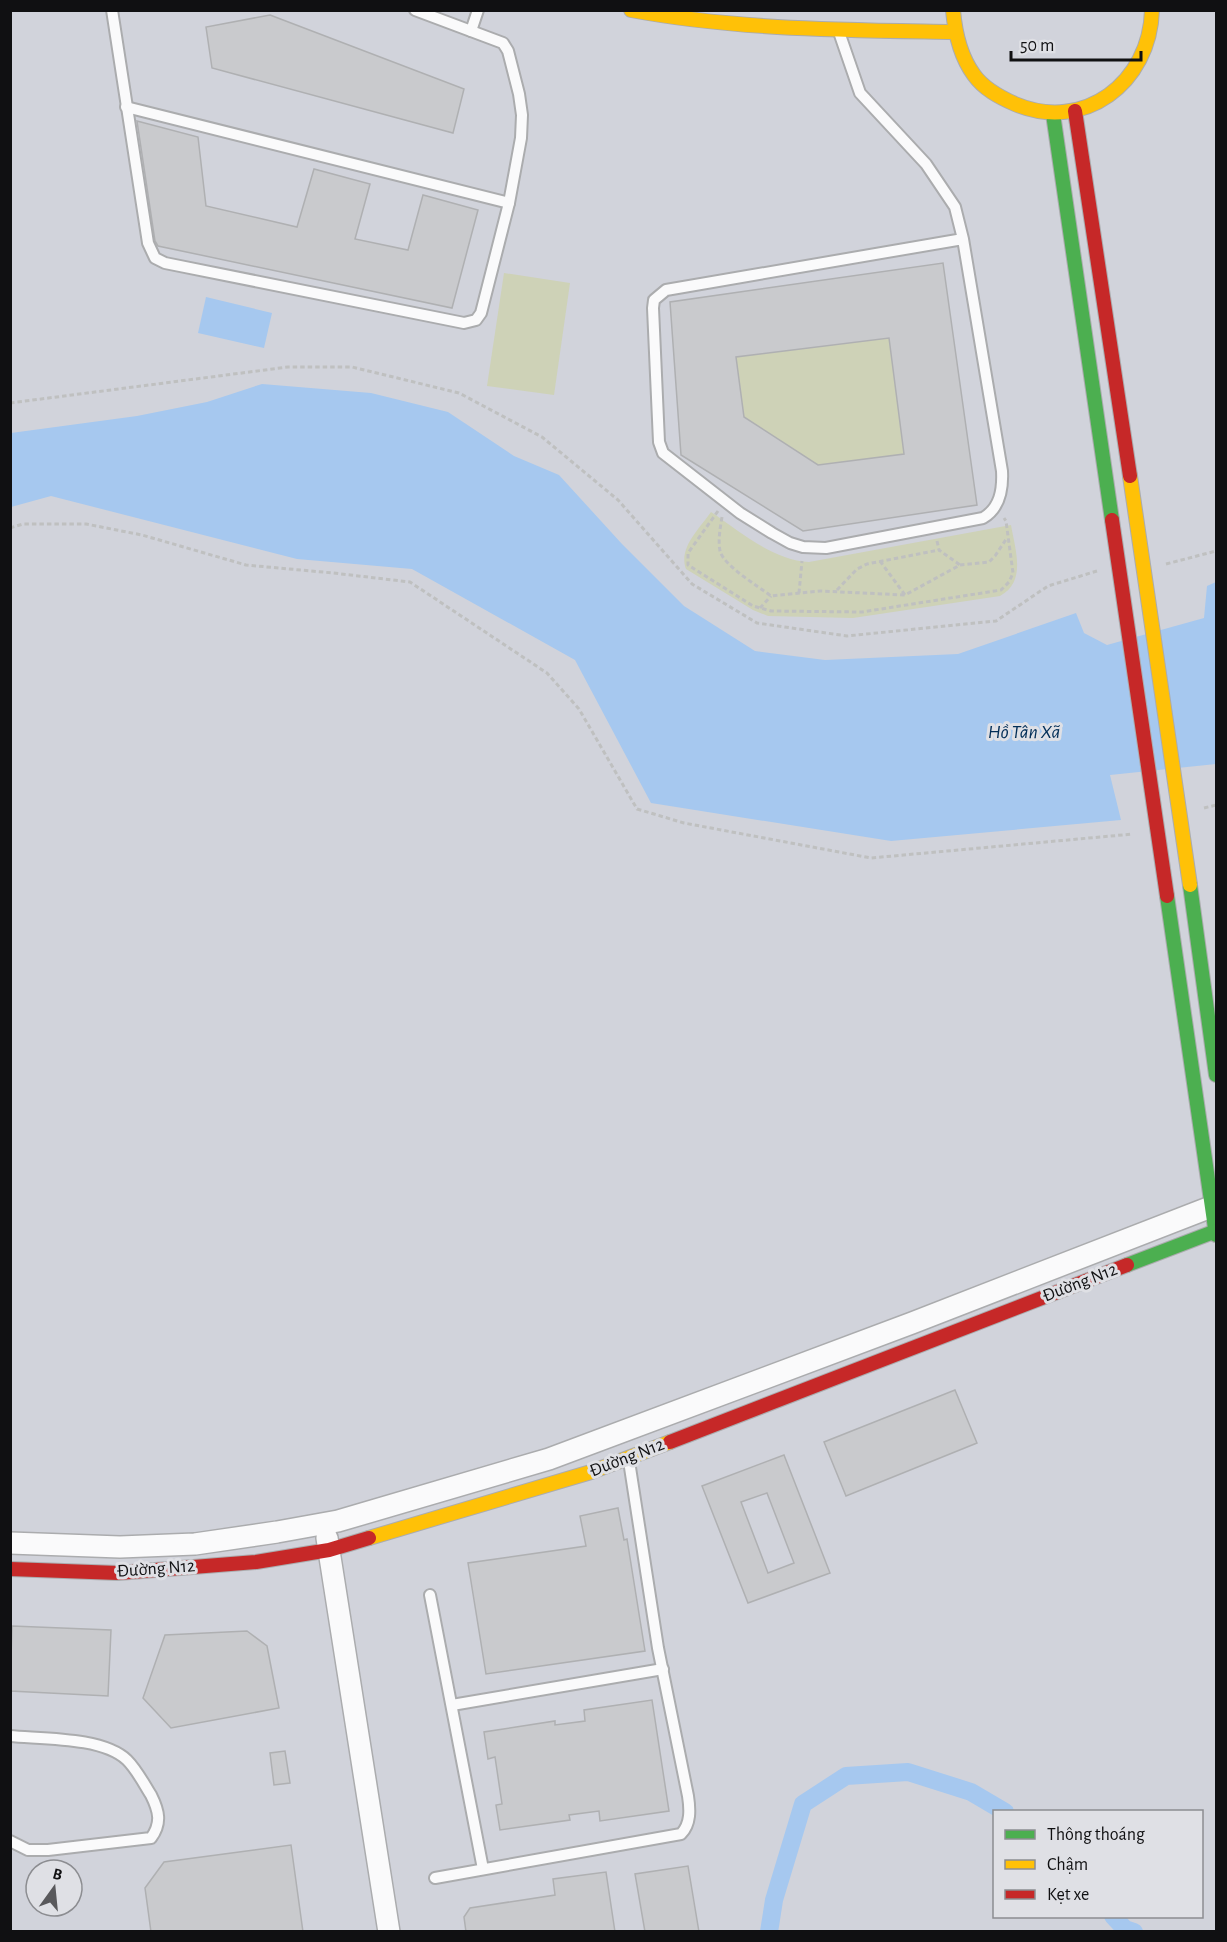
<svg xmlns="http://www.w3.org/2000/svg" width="1227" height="1942" font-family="'Alegreya Sans',sans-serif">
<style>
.built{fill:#d1d3db;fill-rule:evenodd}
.green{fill:#ced2b7}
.water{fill:#a6c8ef}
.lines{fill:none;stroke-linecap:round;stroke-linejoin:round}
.canal{stroke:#a6c8ef;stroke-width:18}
.building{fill:#c9cacd;stroke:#afb0b2;stroke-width:1.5;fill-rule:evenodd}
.lane-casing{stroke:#abacae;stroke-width:14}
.street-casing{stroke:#abacae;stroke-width:24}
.fast-casing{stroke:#abacae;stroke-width:16}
.slow-casing{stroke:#abacae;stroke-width:16}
.jam-casing{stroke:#abacae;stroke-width:16}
.path{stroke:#bfc0c0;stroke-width:3;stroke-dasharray:4.5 3;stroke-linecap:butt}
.lane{stroke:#fafafb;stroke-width:10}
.street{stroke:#fafafb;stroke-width:21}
.fast{stroke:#4caf50;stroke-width:14}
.slow{stroke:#ffc107;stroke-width:14}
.jam{stroke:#c62828;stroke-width:14}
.labels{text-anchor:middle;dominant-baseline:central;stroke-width:6;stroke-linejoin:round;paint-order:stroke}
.street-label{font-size:18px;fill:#101012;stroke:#dfe0e5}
.water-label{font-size:20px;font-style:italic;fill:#002d57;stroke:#dfe0e5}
</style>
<rect width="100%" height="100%" fill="#e0e1e4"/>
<!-- built -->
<path class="built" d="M11,11H1216V1931L11,1932ZM994,1812H1202V1916H994ZM36,1870H72V1906H36Z"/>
<!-- green -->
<g class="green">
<polygon points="504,273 570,283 554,395 487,386"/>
<polygon points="889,338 904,454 818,465 744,417 736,357"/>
<path d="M711,512C741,532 772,560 809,562L1011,525C1015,549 1027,582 1000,596L853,618L768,616L753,610L686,569C678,548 700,528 711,512Z"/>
</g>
<!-- water -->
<g class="water">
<polygon points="206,297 272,313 264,348 198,333"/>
<polygon points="262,384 371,393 448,412 514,456 559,475 622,544 684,606 755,651 825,660 958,654 1076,613 1084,633 1107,645 1204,618 1207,586 1216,582 1216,764 1110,775 1121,820 891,841 651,803 575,660 412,569 297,559 51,496 11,507 11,433 137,416 207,402"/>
</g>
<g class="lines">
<!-- canal -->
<g class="canal">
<polyline points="1113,1916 1125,1929 1134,1932"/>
<polyline points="769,1932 774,1900 803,1804 846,1776 908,1772 971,1792 1005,1812"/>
</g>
</g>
<!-- building -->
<g class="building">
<polygon points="270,15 464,89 453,133 212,68 206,27"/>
<polygon points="137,121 198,137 206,206 297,227 314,169 370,184 355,239 408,250 423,195 478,210 452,308 158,246 155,241"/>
<path d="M943,263L977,505L803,531L681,455L670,302ZM889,338L904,454L818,465L744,417L736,357Z"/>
<polygon points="955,1390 977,1443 846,1496 824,1442"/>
<path d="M784,1455L830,1573L748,1603L702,1486ZM767,1493L794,1563L768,1573L741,1502Z"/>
<polygon points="618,1508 624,1540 627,1539 645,1651 486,1674 468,1563 586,1546 580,1516"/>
<polygon points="12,1626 111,1630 108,1696 10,1691"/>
<polygon points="247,1631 267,1646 279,1708 171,1728 143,1698 165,1635"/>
<polygon points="652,1700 669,1811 600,1821 599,1811 569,1815 570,1820 500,1830 496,1805 502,1804 495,1757 488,1759 484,1732 555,1721 555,1725 585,1721 584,1710"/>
<polygon points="285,1751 290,1783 274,1785 270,1753"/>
<polygon points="291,1845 303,1932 151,1932 145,1888 164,1862"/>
<polygon points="688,1866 699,1932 645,1932 635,1874"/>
<polygon points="606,1872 615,1932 466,1932 464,1917 470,1908 555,1895 553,1879"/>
</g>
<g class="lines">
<defs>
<g id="lane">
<polyline points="112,10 148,243 155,258 165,263 464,323 476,320 481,313 509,203 521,138 522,115 519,94 508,51 503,43 415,10"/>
<polyline points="471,31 478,10"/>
<path d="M839,32L860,93L926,164L955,207L963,239L1002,471C1003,490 1000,508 983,518L826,548L803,547L790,543L772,533L740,513L663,453L659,442L653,308L654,300L666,290L963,239"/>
<polyline points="126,107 509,203"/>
<polyline points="430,1595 483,1869"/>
<polyline points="452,1705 663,1669"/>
<path d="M10,1736C43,1739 103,1737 127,1760C137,1770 144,1784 151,1795C159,1811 162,1823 151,1838L48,1850H28L10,1841"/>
<path d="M435,1878L681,1834C691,1824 690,1809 688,1796L658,1648L629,1461"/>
</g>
<g id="street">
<polyline points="327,1538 389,1932"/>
<polyline points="10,1543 120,1547 195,1544 277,1532 338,1521 549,1459 912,1323 1216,1205"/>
</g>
<g id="fast">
<polyline points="1053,114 1112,520"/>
<polyline points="1190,885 1216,1075"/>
<polyline points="1167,896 1216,1235"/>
<polyline points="1127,1265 1216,1231"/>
</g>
<g id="slow">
<path d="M631,10C738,30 846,30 954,32"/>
<path d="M953,10C955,33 960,56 974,75C984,89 999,97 1015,104C1084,133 1150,83 1152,10"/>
<polyline points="1130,476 1190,885"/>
<polyline points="369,1538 591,1472 670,1442"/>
</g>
<g id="jam">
<polyline points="1075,111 1130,476"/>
<polyline points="1112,520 1167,896"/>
<polyline points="670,1442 1127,1265"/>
<polyline points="10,1569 118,1573 256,1562 329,1550 369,1538"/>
</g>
</defs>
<!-- lane casing -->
<use href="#lane" class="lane-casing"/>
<!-- street casing -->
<use href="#street" class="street-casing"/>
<!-- fast casing -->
<use href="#fast" class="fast-casing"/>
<!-- slow casing -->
<use href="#slow" class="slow-casing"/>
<!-- jam casing -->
<use href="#jam" class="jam-casing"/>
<!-- path -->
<g class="path">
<polyline points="10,403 288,367 352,367 459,393 542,437 618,500 692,584 757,623 847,636 996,621 1048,586 1097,571"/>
<polyline points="718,511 688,553 688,565 753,606 771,611 862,612 1001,590 1009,582 1013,573 1006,521 1004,518"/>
<path d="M722,517C720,529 718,540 720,551C724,566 758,586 771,596L820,591L905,595L960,565L989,562L995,556L1007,538"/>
<polyline points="10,528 23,524 86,524 142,535 246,565 333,573 410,582 547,673 579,709 637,809 684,823 871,858 1133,834"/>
<polyline points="937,541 939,550 960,565"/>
<polyline points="880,561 905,595"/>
<polyline points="1166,564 1216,551"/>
<polyline points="837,590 857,569 867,564 939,550"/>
<polyline points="799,593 802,561"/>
<polyline points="760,608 771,596"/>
<polyline points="1204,808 1216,805"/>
</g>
<!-- lane -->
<use href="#lane" class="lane"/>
<!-- street -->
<use href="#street" class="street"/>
<!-- fast -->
<use href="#fast" class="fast"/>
<!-- slow -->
<use href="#slow" class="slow"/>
<!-- jam -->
<use href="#jam" class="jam"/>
</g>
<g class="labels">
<!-- street labels -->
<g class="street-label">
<text transform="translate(1080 1283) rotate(-21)">Đường N12</text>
<text transform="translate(627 1458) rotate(-21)">Đường N12</text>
<text transform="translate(156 1569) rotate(-4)">Đường N12</text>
</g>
<!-- water labels -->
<g class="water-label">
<text x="1024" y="732">Hồ Tân Xã</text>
</g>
</g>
<!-- border -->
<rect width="1227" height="1942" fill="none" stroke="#101012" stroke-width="24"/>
<!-- legend -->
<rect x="993" y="1810" width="210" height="108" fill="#dfe0e5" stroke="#8c8d91" stroke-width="1.5"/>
<rect x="1005" y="1830" width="30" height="9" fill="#4caf50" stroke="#8c8d91" stroke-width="1.5"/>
<text x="1047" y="1840" font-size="18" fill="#101012">Thông thoáng</text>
<rect x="1005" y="1860" width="30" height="9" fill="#ffc107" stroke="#8c8d91" stroke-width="1.5"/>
<text x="1047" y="1870" font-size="18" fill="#101012">Chậm</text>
<rect x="1005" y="1890" width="30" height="9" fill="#c62828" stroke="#8c8d91" stroke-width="1.5"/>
<text x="1047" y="1900" font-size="18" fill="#101012">Kẹt xe</text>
<!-- north arrow -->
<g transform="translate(54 1888) rotate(15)"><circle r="28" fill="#dfe0e5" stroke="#8c8d91" stroke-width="1.5"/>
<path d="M0-4.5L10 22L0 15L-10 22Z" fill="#59595c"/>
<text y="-9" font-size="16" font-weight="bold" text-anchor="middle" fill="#101012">B</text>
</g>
<!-- scale -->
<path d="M1011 51v9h130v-9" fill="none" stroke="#101012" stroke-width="3"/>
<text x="1020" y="51" font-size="18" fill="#101012" stroke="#dfe0e5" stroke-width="4.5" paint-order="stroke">50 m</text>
</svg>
